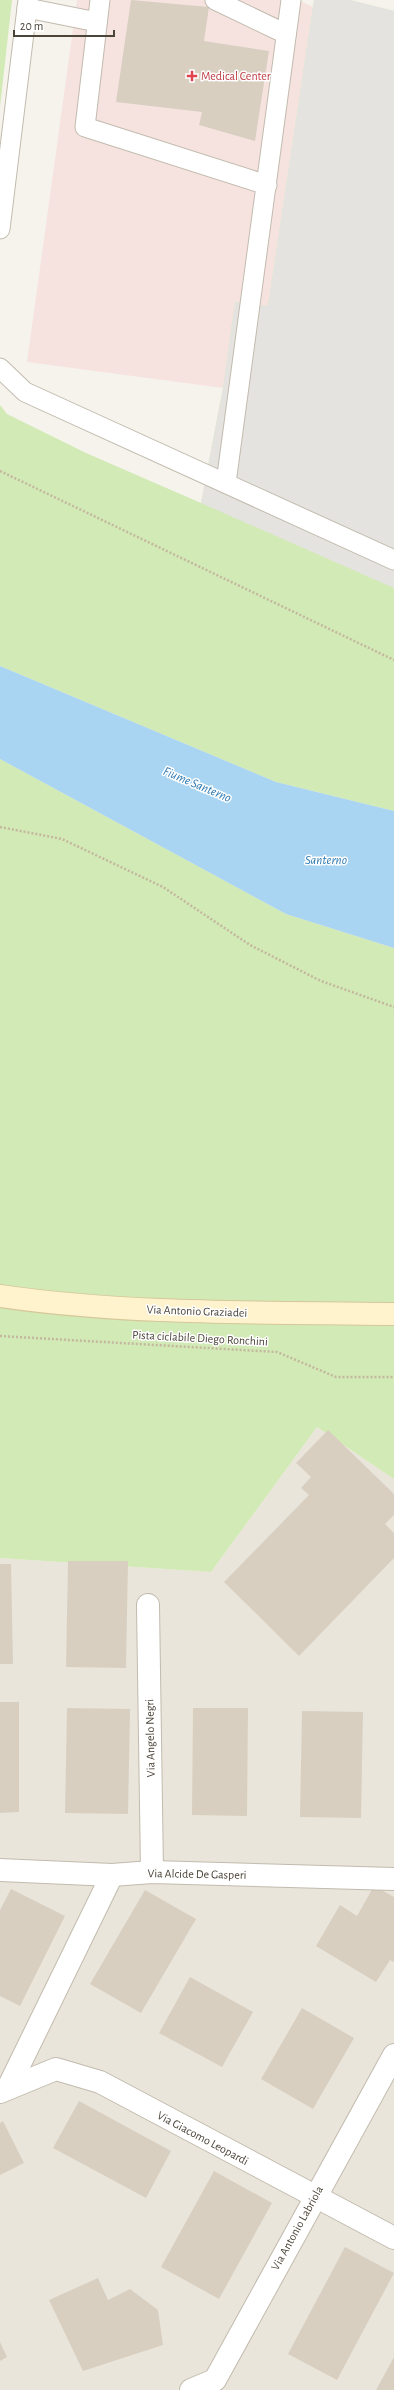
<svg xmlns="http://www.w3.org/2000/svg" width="394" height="2390" font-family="'Alegreya Sans',sans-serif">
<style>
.residential{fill:#eae5da}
.medical{fill:#f6e3e0}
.green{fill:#d2eab5}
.parking{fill:#e5e3e0}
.water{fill:#a9d4f2}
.building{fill:#d8cfc1}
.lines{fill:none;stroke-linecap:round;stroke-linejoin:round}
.lane-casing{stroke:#c2bbae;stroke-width:21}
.street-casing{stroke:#c2bbae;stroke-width:24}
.secondary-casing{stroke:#d6c79b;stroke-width:24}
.path{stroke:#c4b79f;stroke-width:2.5;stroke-dasharray:2 2;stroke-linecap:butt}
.lane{stroke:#fff;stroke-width:19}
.street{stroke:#fff;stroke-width:22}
.secondary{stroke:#fff3cd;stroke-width:22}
.health-dot{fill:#e0444e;stroke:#fff;stroke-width:1.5}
.labels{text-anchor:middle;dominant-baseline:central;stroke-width:3;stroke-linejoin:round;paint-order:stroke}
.health-label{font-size:12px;fill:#be3a42;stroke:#fff;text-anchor:start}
.street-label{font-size:12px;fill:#4b4439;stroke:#fff}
.water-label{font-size:13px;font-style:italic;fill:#2e7ab2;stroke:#fff}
</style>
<rect width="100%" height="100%" fill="#f6f3ec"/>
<!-- residential -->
<polygon class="residential" points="317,1427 394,1479 394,2390 0,2390 0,1558 211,1572"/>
<!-- medical -->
<polygon class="medical" points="77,0 298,0 313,7 268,306 235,302 223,388 27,362"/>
<!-- green -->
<g class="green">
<polygon points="0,0 12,0 0,107"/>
<polygon points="314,0 350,0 394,11 394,811 276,782 0,666 0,405 7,414 86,453 201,503 223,388 235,302 268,306"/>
<polygon points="0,759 286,914 394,948 394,1479 317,1427 211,1572 0,1558"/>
</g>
<!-- parking -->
<polygon class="parking" points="314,0 350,0 394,11 394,588 201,503 223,388 235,302 268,306"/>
<!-- water -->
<polygon class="water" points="0,666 276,782 394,811 394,948 286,914 0,759"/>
<!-- building -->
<g class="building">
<polygon points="131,0 209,7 204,41 269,51 255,141 199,125 202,112 116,102"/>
<polygon points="328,1430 394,1494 394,1515 385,1524 394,1533 394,1558 299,1656 224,1582 309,1495 301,1488 311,1477 296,1463"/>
<polygon points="68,1561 128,1561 126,1668 66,1667"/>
<polygon points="0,1564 11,1564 13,1664 0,1664"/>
<polygon points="0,1702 19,1702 19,1812 0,1813"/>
<polygon points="67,1708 130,1709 128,1814 65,1813"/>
<polygon points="193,1708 248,1708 247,1816 192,1815"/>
<polygon points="302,1711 363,1712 361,1818 300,1817"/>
<polygon points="374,1886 394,1897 394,1962 390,1960 376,1982 316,1946 340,1905 357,1916"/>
<polygon points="11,1889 65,1916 20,2006 0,1996 0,1910"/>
<polygon points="145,1890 196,1919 141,2013 90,1984"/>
<polygon points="190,1977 253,2012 222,2067 159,2033"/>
<polygon points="302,2008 354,2038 313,2109 261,2079"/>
<polygon points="79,2101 171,2151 146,2198 53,2148"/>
<polygon points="3,2121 24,2163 0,2175 0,2123"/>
<polygon points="214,2171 272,2203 219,2299 161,2267"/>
<polygon points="345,2247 394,2273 337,2380 288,2354"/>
<polygon points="98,2278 108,2300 130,2289 158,2310 163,2345 83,2371 49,2300"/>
<polygon points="0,2342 7,2357 0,2361"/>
<polygon points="394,2357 394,2390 376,2390"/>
</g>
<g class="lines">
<defs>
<g id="lane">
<polyline points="100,0 85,127 267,185"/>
<polyline points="215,0 286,34"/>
<polyline points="27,8 97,22"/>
<polyline points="0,229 28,0"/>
<polyline points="0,368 25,392 394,560"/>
<polyline points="226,483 291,0"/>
</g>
<g id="street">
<polyline points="148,1605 152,1872"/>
<polyline points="0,1870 112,1875 152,1872 394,1879"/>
<polyline points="8,2088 112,1875"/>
<polyline points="0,2092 56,2069 100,2082 394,2238"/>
<polyline points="191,2390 215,2380 394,2055"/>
</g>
<path id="secondary" d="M0,1296C130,1315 263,1312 394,1314"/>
</defs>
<!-- lane casing -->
<use href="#lane" class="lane-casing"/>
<!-- street casing -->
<use href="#street" class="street-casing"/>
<!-- secondary casing -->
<use href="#secondary" class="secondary-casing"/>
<!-- path -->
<g class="path">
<polyline points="0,471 394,660"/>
<polyline points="0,827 62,839 163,887 250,945 321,981 394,1007"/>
<polyline points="0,1336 277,1352 336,1377 394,1377"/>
</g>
<!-- lane -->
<use href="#lane" class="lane"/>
<!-- street -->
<use href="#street" class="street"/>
<!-- secondary -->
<use href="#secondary" class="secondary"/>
</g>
<!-- markers -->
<path class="health-dot" d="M190 70h4v4h4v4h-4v4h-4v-4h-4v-4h4z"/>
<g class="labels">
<!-- health labels -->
<g class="health-label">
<text x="201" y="76">Medical Center</text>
</g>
<!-- street labels -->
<g class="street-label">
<text transform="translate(197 1311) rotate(2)">Via Antonio Graziadei</text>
<text transform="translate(200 1338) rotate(3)">Pista ciclabile Diego Ronchini</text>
<text transform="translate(150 1738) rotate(-91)">Via Angelo Negri</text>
<text transform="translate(197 1874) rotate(1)">Via Alcide De Gasperi</text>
<text transform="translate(203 2138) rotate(28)">Via Giacomo Leopardi</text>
<text transform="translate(297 2228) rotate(-61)">Via Antonio Labriola</text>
</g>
<!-- water labels -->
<g class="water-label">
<text transform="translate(197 785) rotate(23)">Fiume Santerno</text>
<text x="326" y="860">Santerno</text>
</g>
</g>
<!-- scale -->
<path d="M14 30v6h100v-6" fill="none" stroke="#4b4439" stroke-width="2"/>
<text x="20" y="30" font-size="12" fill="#4b4439" stroke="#ffffff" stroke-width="3" paint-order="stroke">20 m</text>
</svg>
